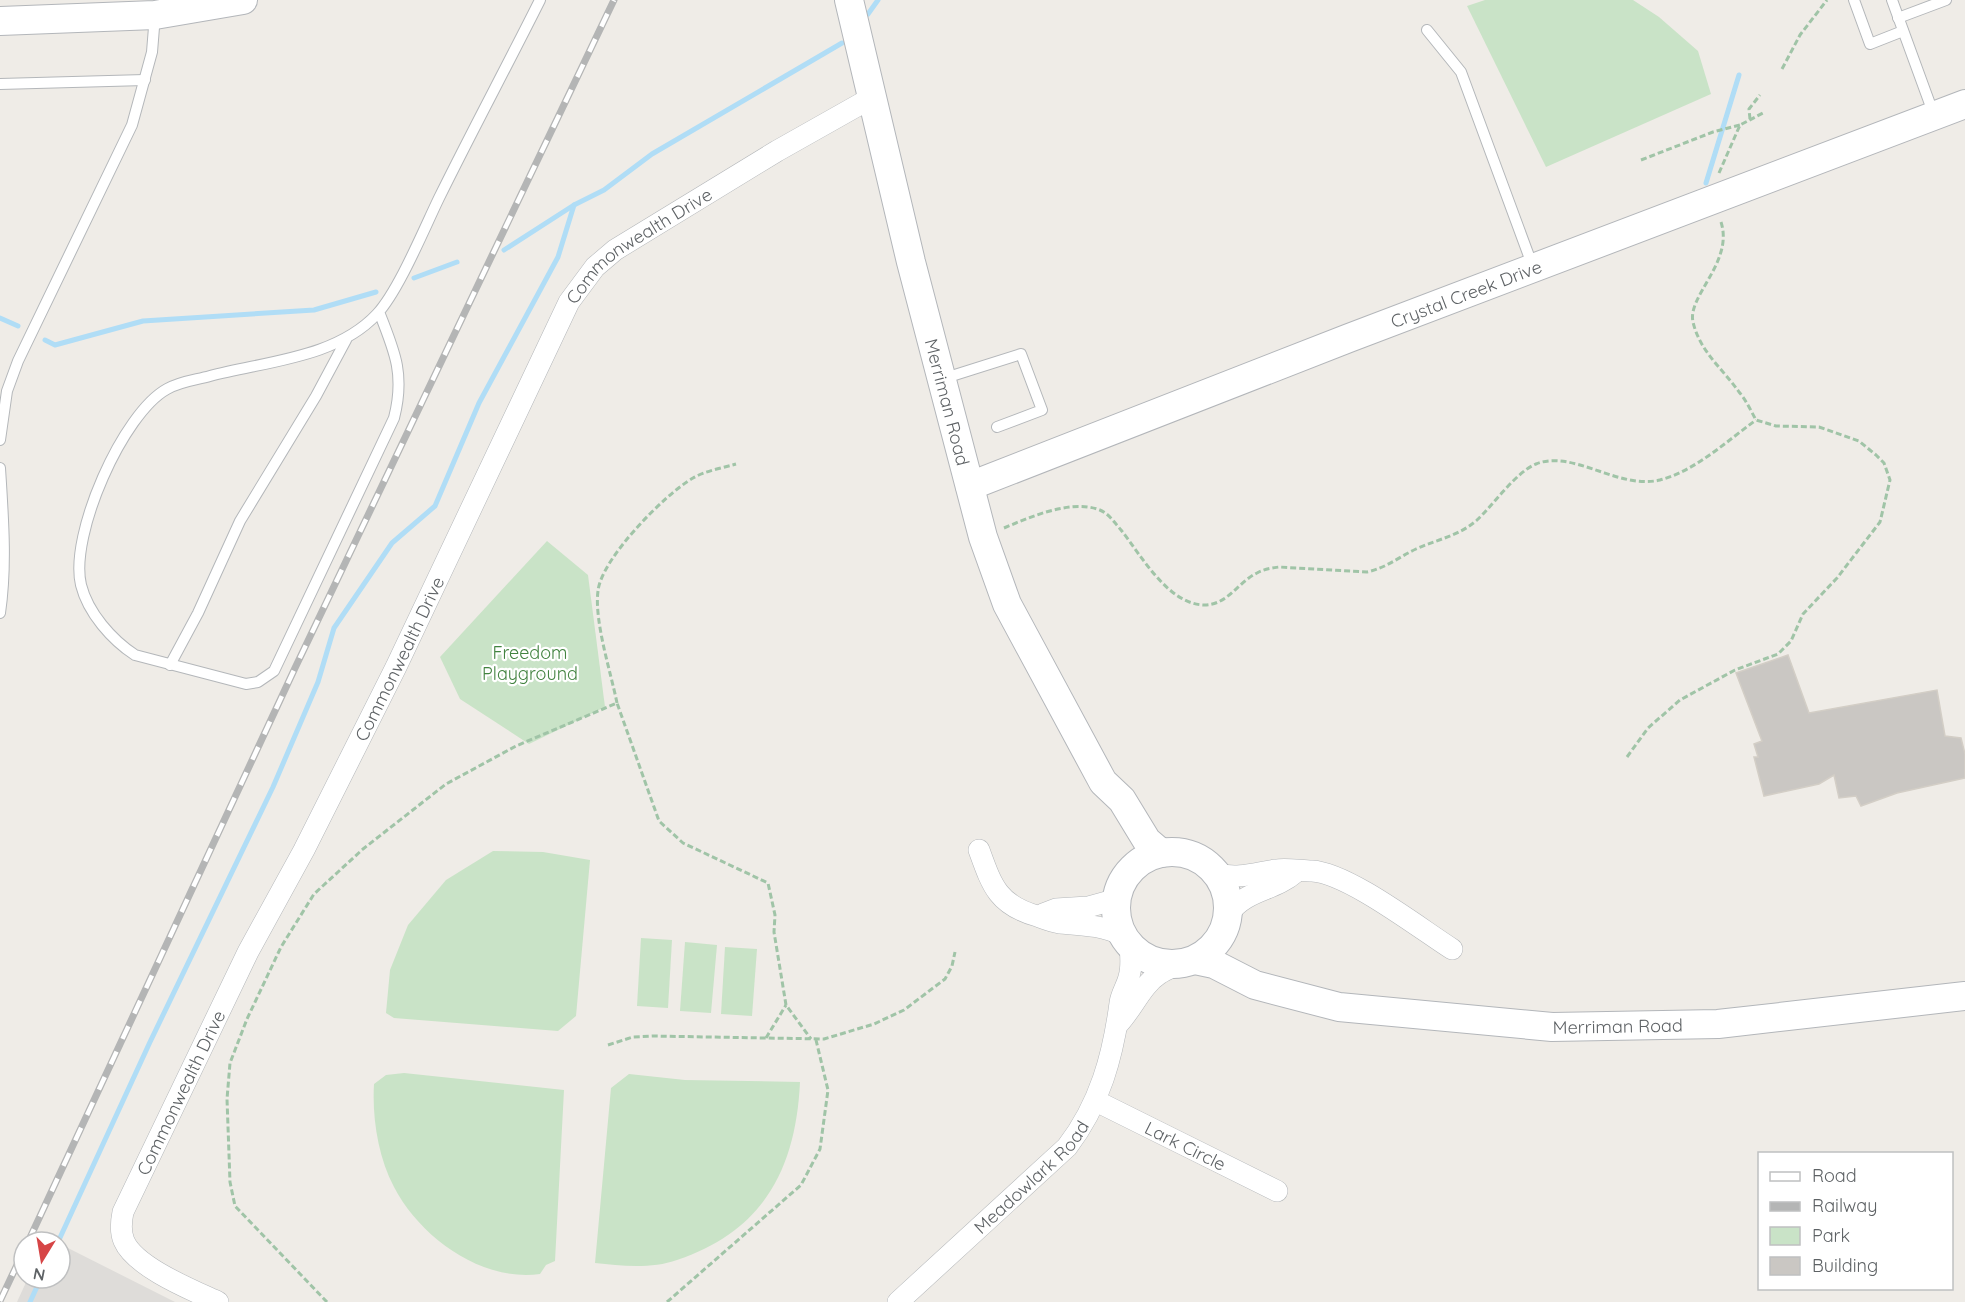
<svg xmlns="http://www.w3.org/2000/svg" width="1965" height="1302" font-family="Quicksand,sans-serif">
<style>
.industrial{fill:#dedcd9}
.green{fill:#c9e3c7}
.lines{fill:none;stroke-linecap:round;stroke-linejoin:round}
.stream{stroke:#b0ddf6;stroke-width:5}
.building{fill:#cac7c3;stroke:#d3cec6;stroke-width:1.5}
.lane-casing{stroke:#b4b7ba;stroke-width:12}
.street-casing{stroke:#b4b7ba;stroke-width:22}
.secondary-casing{stroke:#b3b6ba;stroke-width:30}
.path{stroke:#a0c4a7;stroke-width:3;stroke-dasharray:6 3;stroke-linecap:butt}
.lane{stroke:#fff;stroke-width:10}
.street{stroke:#fff;stroke-width:21}
.secondary{stroke:#fff;stroke-width:28}
.rail-casing{stroke:#b4b5b5;stroke-width:7}
.rail{stroke:#fff;stroke-width:4.5;stroke-dasharray:14;stroke-linecap:butt}
.labels{text-anchor:middle;dominant-baseline:central;stroke-width:4.5;stroke-linejoin:round;paint-order:stroke}
.street-label{font-size:18px;fill:#5e6265;stroke:#fff}
.park-label{font-size:18px;fill:#428340;stroke:#fff}
</style>
<rect width="100%" height="100%" fill="#efece7"/>
<!-- industrial -->
<polygon class="industrial" points="60,1244 175,1302 17,1302 28,1278 60,1278"/>
<!-- green -->
<g class="green">
<polygon points="1485,0 1633,0 1659,17 1698,51 1711,94 1546,167 1467,6"/>
<polygon points="547,541 588,575 605,707 529,744 460,699 440,657"/>
<polygon points="493,851 543,852 590,860 576,1016 558,1031 394,1018 386,1013 390,970 408,925 446,880"/>
<polygon points="641,938 672,940 668,1008 637,1006"/>
<polygon points="685,942 717,945 711,1013 680,1011"/>
<polygon points="725,947 757,949 752,1016 721,1014"/>
<path d="M404,1073L564,1090L555,1261L546,1265L540,1274C481,1282 420,1237 394,1187C378,1157 372,1117 374,1084L386,1075Z"/>
<path d="M629,1074L685,1080L800,1082C796,1168 764,1231 677,1260C652,1269 621,1266 595,1263L611,1088Z"/>
</g>
<g class="lines">
<!-- stream -->
<g class="stream">
<polyline points="868,14 878,0"/>
<polyline points="1706,183 1739,75"/>
<polyline points="504,250 574,205 604,190 652,154 842,43"/>
<polyline points="414,278 457,262"/>
<polyline points="0,318 18,326"/>
<polyline points="45,340 55,345 143,321 314,310 376,292"/>
<polyline points="58,1242 150,1042 273,787 318,682 334,628 392,543 435,506 479,403 558,257 574,205"/>
<polyline points="30,1302 41,1278"/>
</g>
</g>
<!-- building -->
<polygon class="building" points="1788,655 1809,713 1937,690 1945,736 1961,738 1965,754 1965,778 1897,793 1861,806 1856,796 1839,798 1834,775 1819,784 1764,796 1754,757 1758,757 1754,744 1762,741 1736,673"/>
<g class="lines">
<defs>
<g id="lane">
<polyline points="1854,0 1870,44 1903,31"/>
<polyline points="1892,0 1934,115"/>
<polyline points="1898,18 1946,0"/>
<polyline points="1427,30 1461,72 1533,267"/>
<polyline points="0,84 145,80"/>
<path d="M379,312C395,352 405,375 394,418L274,671L258,682L246,684L135,655C112,640 88,613 81,585C69,535 123,413 167,389C181,381 196,380 210,376C267,361 336,358 377,314C399,290 424,229 439,198C472,131 507,66 540,0"/>
<polyline points="942,379 1021,354 1042,410 997,427"/>
<polyline points="0,440 7,391 18,361 132,125 152,52 155,15"/>
<path d="M0,468C3,516 7,565 0,613"/>
<polyline points="170,665 198,613 240,521 316,396 346,340"/>
</g>
<g id="street">
<path d="M979,850C992,886 998,905 1037,916C1045,919 1052,922 1060,923C1084,925 1102,925 1124,936"/>
<path d="M1218,874C1239,879 1255,873 1276,870C1286,868 1302,871 1312,871C1348,873 1419,928 1452,949"/>
<polyline points="1043,914 1056,909 1088,907 1117,899"/>
<path d="M1228,914C1248,888 1273,892 1296,872"/>
<path d="M1119,1023C1133,1008 1142,985 1159,974C1166,969 1174,967 1181,963"/>
<path id="s1" d="M1096,1101L1277,1191"/>
<path id="s2" d="M218,1302C192,1290 135,1267 124,1241C120,1232 121,1222 123,1212L248,952L304,850L396,667L569,302L595,267L615,250L777,151L871,98"/>
<path id="s3" d="M898,1302L1067,1147C1100,1104 1113,1056 1120,1003C1121,994 1127,986 1129,977C1132,967 1131,956 1130,945"/>
</g>
<g id="secondary">
<path id="s4" d="M849,0L911,262L983,537L1007,604L1103,782L1122,800L1147,841L1161,853"/>
<polyline points="0,21 155,15 243,0"/>
<path id="s5" d="M970,486L1349,338L1965,104"/>
<circle cx="1172" cy="908" r="56"/>
<path id="s6" d="M1195,960L1214,964L1255,985L1339,1007L1552,1027L1718,1024L1965,996"/>
</g>
</defs>
<!-- lane casing -->
<use href="#lane" class="lane-casing"/>
<!-- street casing -->
<use href="#street" class="street-casing"/>
<!-- secondary casing -->
<use href="#secondary" class="secondary-casing"/>
<!-- path -->
<g class="path">
<polyline points="1782,69 1800,35 1827,0"/>
<polyline points="1750,119 1749,109 1760,95"/>
<polyline points="1641,160 1713,132 1740,125"/>
<polyline points="1719,173 1740,125 1763,113"/>
<path d="M1004,528C1030,517 1069,500 1097,509C1108,512 1114,522 1121,530C1141,555 1167,603 1203,605C1227,606 1238,582 1257,573C1264,569 1272,568 1279,567L1367,572C1386,568 1399,557 1416,549C1438,539 1459,536 1477,520C1494,504 1516,472 1536,464C1573,449 1618,490 1660,480C1695,471 1727,441 1756,420"/>
<path d="M617,703C611,673 594,621 598,591C601,559 665,494 693,478C705,471 722,468 736,464"/>
<path d="M1627,757L1648,728L1680,700L1735,670L1778,654L1791,641L1803,614L1837,578L1880,522L1890,480L1884,463L1876,455L1859,441L1819,427L1776,426L1756,420C1751,411 1746,400 1739,392C1723,369 1700,352 1693,322C1687,296 1734,262 1721,222"/>
<polyline points="766,1038 786,1005"/>
<polyline points="608,1045 633,1037 652,1036 824,1039 874,1024 904,1010 945,979 952,966 955,952"/>
<polyline points="327,1302 235,1206 230,1182 227,1099 230,1063 247,1019 281,947 314,894 363,849 446,784 516,746 617,703 659,821 683,843 768,883 775,915 774,932 786,1005 811,1039"/>
<polyline points="667,1302 801,1185 820,1149 828,1090 816,1040"/>
</g>
<!-- lane -->
<use href="#lane" class="lane"/>
<!-- street -->
<use href="#street" class="street"/>
<!-- secondary -->
<use href="#secondary" class="secondary"/>
<defs>
<g id="rail">
<polyline points="28,1242 295,668 614,0"/>
<polyline points="0,1301 24,1250"/>
</g>
</defs>
<!-- rail casing -->
<use href="#rail" class="rail-casing"/>
<!-- rail -->
<use href="#rail" class="rail"/>
</g>
<g class="labels">
<!-- street labels -->
<g class="street-label">
<text stroke="none"><textPath href="#s2" startOffset="1248">Commonwealth Drive</textPath></text>
<text stroke="none"><textPath href="#s5" startOffset="532">Crystal Creek Drive</textPath></text>
<text stroke="none"><textPath href="#s4" startOffset="414">Merriman Road</textPath></text>
<text stroke="none"><textPath href="#s2" startOffset="762">Commonwealth Drive</textPath></text>
<text stroke="none"><textPath href="#s6" startOffset="432">Merriman Road</textPath></text>
<text stroke="none"><textPath href="#s2" startOffset="276">Commonwealth Drive</textPath></text>
<text stroke="none"><textPath href="#s1" startOffset="100">Lark Circle</textPath></text>
<text stroke="none"><textPath href="#s3" startOffset="183">Meadowlark Road</textPath></text>
</g>
<!-- park labels -->
<g class="park-label">
<text x="530" y="652">Freedom<tspan x="530" dy="21">Playground</tspan></text>
</g>
</g>
<!-- legend -->
<rect x="1758" y="1152" width="195" height="138" fill="#ffffff" stroke="#bfc0c1" stroke-width="1.5"/>
<rect x="1770" y="1172" width="30" height="9" fill="#ffffff" stroke="#bfc0c1" stroke-width="1.5"/>
<text x="1812" y="1182" font-size="18" fill="#5e6265">Road</text>
<rect x="1770" y="1202" width="30" height="9" fill="#b4b5b5" stroke="#bfc0c1" stroke-width="1.5"/>
<text x="1812" y="1212" font-size="18" fill="#5e6265">Railway</text>
<rect x="1770" y="1227" width="30" height="18" fill="#c9e3c7" stroke="#bfc0c1" stroke-width="1.5"/>
<text x="1812" y="1242" font-size="18" fill="#5e6265">Park</text>
<rect x="1770" y="1257" width="30" height="18" fill="#cac7c3" stroke="#bfc0c1" stroke-width="1.5"/>
<text x="1812" y="1272" font-size="18" fill="#5e6265">Building</text>
<!-- north arrow -->
<g transform="translate(42 1260) rotate(191)"><circle r="28" fill="#ffffff" stroke="#bfc0c1" stroke-width="1.5"/>
<path d="M0-4.5L10 22L0 15L-10 22Z" fill="#d64546"/>
<text y="-9" font-size="16" font-weight="bold" text-anchor="middle" fill="#5e6265">N</text>
</g>
</svg>
